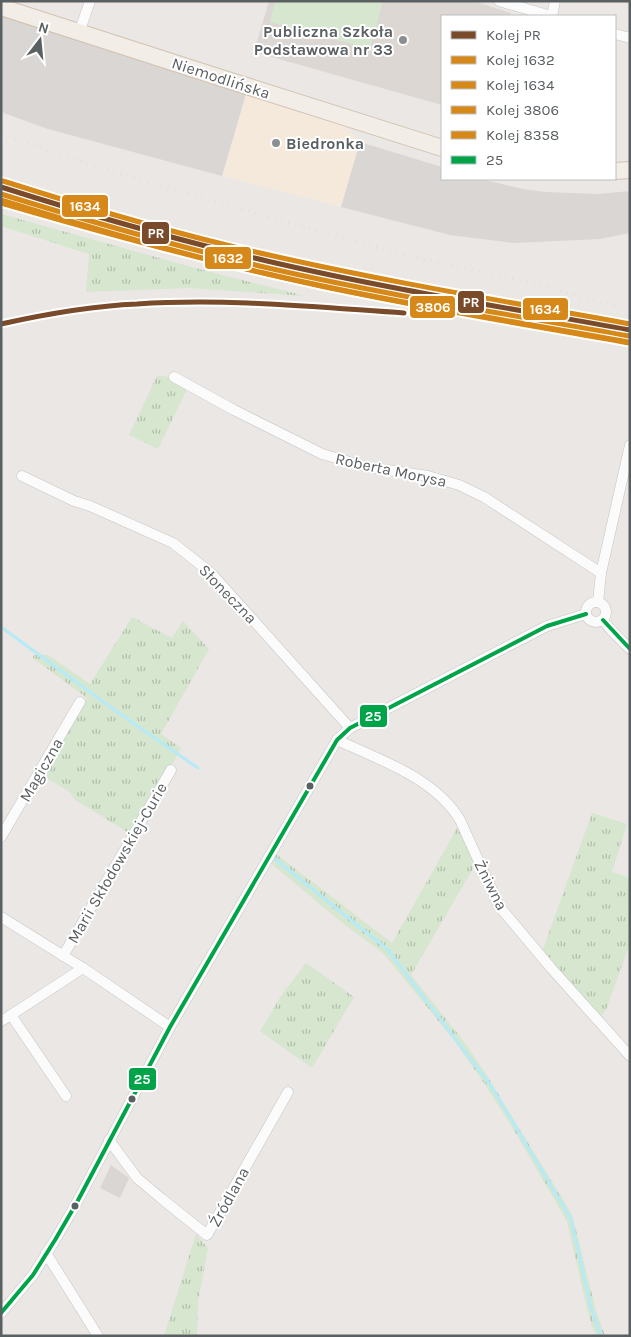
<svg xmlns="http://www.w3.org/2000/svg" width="631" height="1337" font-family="Karla,sans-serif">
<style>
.commercial{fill:#f5e9dc}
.industrial{fill:#dad6d4}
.education{fill:#dcd7d3}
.grass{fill:url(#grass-tufts)}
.garden{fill:#d6e6cf}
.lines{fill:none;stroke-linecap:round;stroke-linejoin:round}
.stream{stroke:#b6eaf7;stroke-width:3}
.street-casing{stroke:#c6c5c4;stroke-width:11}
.primary-casing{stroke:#d2c2b1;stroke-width:18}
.street{stroke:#fcfbfb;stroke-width:10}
.primary{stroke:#f2ede7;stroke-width:16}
.rail{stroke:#e1e1e1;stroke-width:3;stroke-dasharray:1 6;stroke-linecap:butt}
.bus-1-casing{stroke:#fff;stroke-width:8}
.bus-1{stroke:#00a448;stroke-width:4}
.rail-1-casing{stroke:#fff;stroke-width:9}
.rail-2-casing{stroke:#fff;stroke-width:9}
.rail-3-casing{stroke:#fff;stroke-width:9}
.rail-4-casing{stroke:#fff;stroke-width:9}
.rail-5-casing{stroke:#fff;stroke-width:9}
.rail-1{stroke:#7a4b2a;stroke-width:5}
.rail-2{stroke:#d68818;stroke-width:5}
.rail-3{stroke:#d68818;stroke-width:5}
.rail-4{stroke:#d68818;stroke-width:5}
.rail-5{stroke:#d68818;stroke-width:5}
.poi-dot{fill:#8c8f90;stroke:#fff;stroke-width:2}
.bus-dot{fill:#5a5f62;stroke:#fff;stroke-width:2}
.labels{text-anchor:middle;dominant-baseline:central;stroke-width:4;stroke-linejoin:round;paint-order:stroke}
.poi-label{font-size:16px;font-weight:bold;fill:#5a5f62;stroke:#fff;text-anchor:end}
.street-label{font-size:16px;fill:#5a5f62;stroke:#fff}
.line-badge{stroke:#fff;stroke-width:2}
.badge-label{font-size:14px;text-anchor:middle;font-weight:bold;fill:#fff}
</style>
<defs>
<pattern id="grass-tufts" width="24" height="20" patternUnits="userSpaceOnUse" patternTransform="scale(1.25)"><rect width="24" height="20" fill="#d6e6cf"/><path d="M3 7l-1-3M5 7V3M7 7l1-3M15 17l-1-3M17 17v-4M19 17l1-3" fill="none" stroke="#b1beab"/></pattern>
</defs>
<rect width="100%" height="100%" fill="#eae7e4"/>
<!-- commercial -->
<polygon class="commercial" points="248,87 333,113 360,142 341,207 222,176"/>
<!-- industrial -->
<g class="industrial">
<polygon points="1,7 248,87 222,176 48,129 1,112"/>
<polygon points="360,142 442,167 442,179 481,179 523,189 545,192 598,194 630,191 630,233 600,239 513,243 450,235 341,207"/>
<polygon points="111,1165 129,1178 120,1198 100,1188"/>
</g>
<!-- education -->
<polygon class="education" points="269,1 474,1 511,13 510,16 442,16 442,105 254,52"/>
<!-- grass -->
<g class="grass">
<polygon points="1,214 195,268 306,296 190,288 86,292 89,254 1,226"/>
<polygon points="157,376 174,377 189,385 158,449 129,435"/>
<polygon points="132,617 172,638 183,621 209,649 161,734 181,748 132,835 74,799 70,792 41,775 87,698 33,658 33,655 48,655 90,684"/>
<polygon points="592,813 627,824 612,872 630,878 630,943 606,1010 598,1020 542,952"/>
<polygon points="460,823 478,860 411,975 462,1039 486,1074 570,1211 573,1218 596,1311 605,1336 597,1336 592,1327 586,1304 567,1221 512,1127 482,1080 453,1039 384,954 340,921 267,860 272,851 392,943"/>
<polygon points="306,963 354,997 312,1068 260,1031 281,996"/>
<polygon points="196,1234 208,1248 198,1302 197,1336 164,1336"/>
</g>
<!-- garden -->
<polygon class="garden" points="275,1 383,1 370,49 270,22"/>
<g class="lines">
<!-- stream -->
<g class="stream">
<polyline points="1,627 116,711 198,768"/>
<polyline points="275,859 387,949 491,1086 571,1219 591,1308 601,1336"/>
</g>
<defs>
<g id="street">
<polyline points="499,1 551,16"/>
<polyline points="552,16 555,1"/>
<polyline points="79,33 90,1"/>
<polyline points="615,34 630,38"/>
<polyline points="174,377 234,410 322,454 367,467 428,476 459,485 484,497 601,573"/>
<polyline points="22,476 74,501 90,506 173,543 211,573 350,728"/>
<circle cx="596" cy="612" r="10"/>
<polyline points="598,602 601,573 630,445"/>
<polyline points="603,620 611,630 630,649"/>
<path d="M337,740C380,760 435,778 460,820L499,906L551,968L630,1056"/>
<polyline points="1,837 80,702"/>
<polyline points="1,917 83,968 170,1027"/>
<polyline points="63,956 171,770"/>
<polyline points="1,1021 11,1015"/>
<polyline points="66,1096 11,1015 83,968"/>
<polyline points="109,1140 137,1178 162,1199 207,1235 288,1092"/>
<polyline points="46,1253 98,1336"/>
<polyline points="1,1313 33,1275 55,1240 76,1204 170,1027 337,740 350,728 547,626 586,614"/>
</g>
<g id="primary">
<polyline points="1,7 212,75 442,148"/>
<polyline points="615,171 630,170"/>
</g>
</defs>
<!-- street casing -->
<use href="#street" class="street-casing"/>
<!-- primary casing -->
<use href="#primary" class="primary-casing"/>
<!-- street -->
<use href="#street" class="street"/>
<!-- primary -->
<use href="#primary" class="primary"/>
<!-- rail -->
<g class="rail">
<polyline points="1,134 97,167 253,213 421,259 534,283 621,308"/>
<polyline points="468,317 629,347"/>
</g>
<defs>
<g id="bus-1">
<polyline points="603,620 630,649"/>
<polyline points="1,1313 33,1275 55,1240 76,1204 170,1027 337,740 350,728 547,626 586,614"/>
</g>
</defs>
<!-- bus-1 casing -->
<use href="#bus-1" class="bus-1-casing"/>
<!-- bus-1 -->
<use href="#bus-1" class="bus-1"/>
<defs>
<g id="rail-1">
<path d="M1,187C89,215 177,240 267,261C387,289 509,308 630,330"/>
<path d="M1,324C46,314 91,306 137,304C226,298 315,307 404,313"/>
</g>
<path id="rail-2" d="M1,194C88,221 175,246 264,267C385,295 507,314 629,336"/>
<path id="rail-3" d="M3,181C91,209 179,235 269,255C388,282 509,302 630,324"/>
<path id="rail-4" d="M1,200C88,227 175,253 264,273C384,301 506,320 628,342"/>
<path id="rail-5" d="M1,203C104,233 208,262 312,284C417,307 523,324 629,343"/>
</defs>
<!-- rail-1 casing -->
<use href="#rail-1" class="rail-1-casing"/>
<!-- rail-2 casing -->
<use href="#rail-2" class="rail-2-casing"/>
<!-- rail-3 casing -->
<use href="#rail-3" class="rail-3-casing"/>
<!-- rail-4 casing -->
<use href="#rail-4" class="rail-4-casing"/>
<!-- rail-5 casing -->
<use href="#rail-5" class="rail-5-casing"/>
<!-- rail-1 -->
<use href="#rail-1" class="rail-1"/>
<!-- rail-2 -->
<use href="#rail-2" class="rail-2"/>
<!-- rail-3 -->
<use href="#rail-3" class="rail-3"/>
<!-- rail-4 -->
<use href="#rail-4" class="rail-4"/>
<!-- rail-5 -->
<use href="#rail-5" class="rail-5"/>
</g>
<!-- markers -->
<g class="poi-dot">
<circle cx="403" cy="40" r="5"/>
<circle cx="276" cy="143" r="5"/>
</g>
<g class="bus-dot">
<circle cx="310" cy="786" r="4.5"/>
<circle cx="132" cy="1099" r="4.5"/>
<circle cx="75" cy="1206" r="4.5"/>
</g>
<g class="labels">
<!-- poi labels -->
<g class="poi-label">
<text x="393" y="31">Publiczna Szkoła<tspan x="393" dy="18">Podstawowa nr 33</tspan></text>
<text x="286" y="143" text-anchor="start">Biedronka</text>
</g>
<!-- street labels -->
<g class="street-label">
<text transform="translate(221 78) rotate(18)">Niemodlińska</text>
<text transform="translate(391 470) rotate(12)">Roberta Morysa</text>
<text transform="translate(228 594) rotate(46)">Słoneczna</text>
<text transform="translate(41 770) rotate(-60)">Magiczna</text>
<text transform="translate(117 863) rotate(-60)">Marii Skłodowskiej-Curie</text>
<text transform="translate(491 885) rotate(63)">Żniwna</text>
<text transform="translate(229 1197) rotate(-61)">Źródlana</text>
</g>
</g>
<g class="line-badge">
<rect x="61" y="194" width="48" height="24" rx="5" fill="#d68818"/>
<rect x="141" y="221" width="29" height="24" rx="5" fill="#7a4b2a"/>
<rect x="204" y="246" width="48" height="24" rx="5" fill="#d68818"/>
<rect x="457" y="290" width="28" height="24" rx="5" fill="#7a4b2a"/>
<rect x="409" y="295" width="47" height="24" rx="5" fill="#d68818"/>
<rect x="522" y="297" width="47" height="24" rx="5" fill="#d68818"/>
<rect x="359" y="704" width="29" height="24" rx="5" fill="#00a448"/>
<rect x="128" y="1067" width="29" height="24" rx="5" fill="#00a448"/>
</g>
<g class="badge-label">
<text x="85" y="211">1634</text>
<text x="156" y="238">PR</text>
<text x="228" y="263">1632</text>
<text x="471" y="307">PR</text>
<text x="433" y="312">3806</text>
<text x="545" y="314">1634</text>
<text x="373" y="721">25</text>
<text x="142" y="1084">25</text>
</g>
<!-- border -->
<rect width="631" height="1337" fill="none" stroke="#5a5f62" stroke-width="5"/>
<!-- legend -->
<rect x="441" y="15" width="175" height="165" fill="#ffffff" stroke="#bdbfc0"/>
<rect x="451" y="31" width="25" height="8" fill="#7a4b2a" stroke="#bdbfc0"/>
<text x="486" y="40" font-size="15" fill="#5a5f62">Kolej PR</text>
<rect x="451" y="56" width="25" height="8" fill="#d68818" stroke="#bdbfc0"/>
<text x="486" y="65" font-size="15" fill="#5a5f62">Kolej 1632</text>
<rect x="451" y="81" width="25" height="8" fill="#d68818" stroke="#bdbfc0"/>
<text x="486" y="90" font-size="15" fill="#5a5f62">Kolej 1634</text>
<rect x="451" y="106" width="25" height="8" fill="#d68818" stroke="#bdbfc0"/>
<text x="486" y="115" font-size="15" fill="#5a5f62">Kolej 3806</text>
<rect x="451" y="131" width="25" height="8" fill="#d68818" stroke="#bdbfc0"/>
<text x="486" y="140" font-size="15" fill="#5a5f62">Kolej 8358</text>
<rect x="451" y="156" width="25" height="8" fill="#00a448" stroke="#bdbfc0"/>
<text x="486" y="165" font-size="15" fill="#5a5f62">25</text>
<!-- north arrow -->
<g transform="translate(40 40) rotate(16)" stroke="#ffffff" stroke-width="4" paint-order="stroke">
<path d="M0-4L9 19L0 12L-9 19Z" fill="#5a5f62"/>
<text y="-8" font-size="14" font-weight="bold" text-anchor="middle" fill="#5a5f62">N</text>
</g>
</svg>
